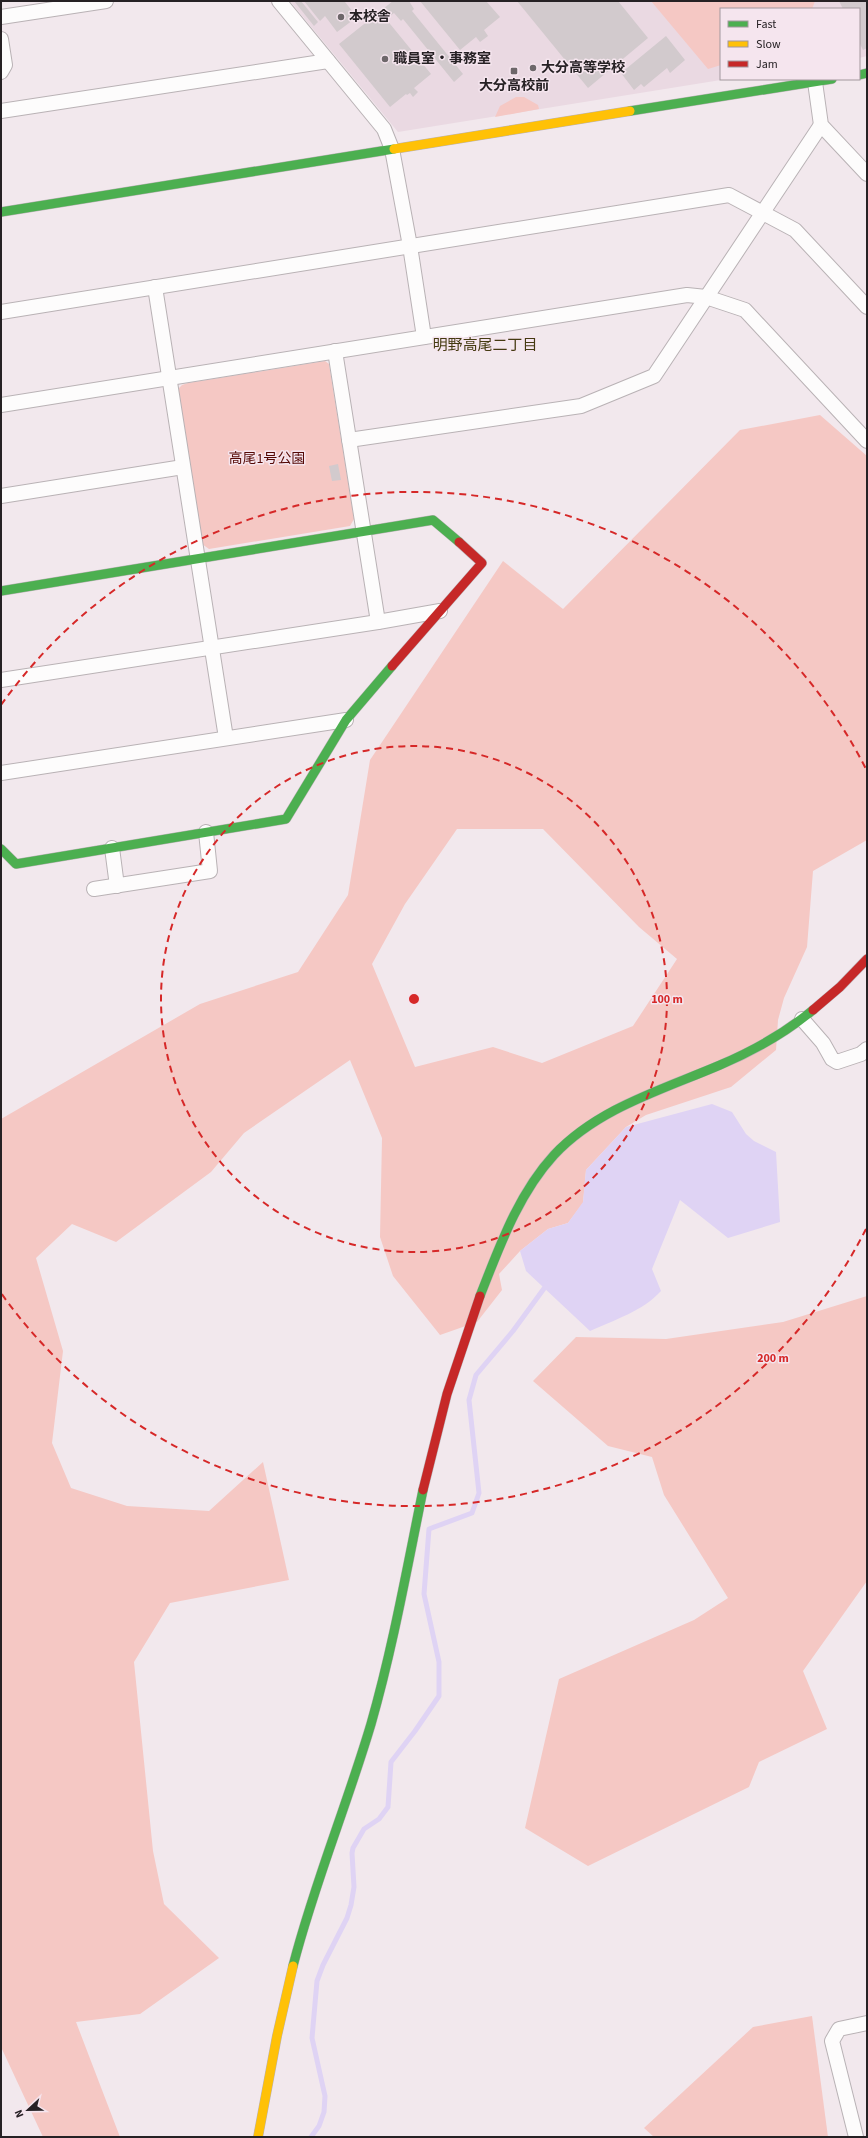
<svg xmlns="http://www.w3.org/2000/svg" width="868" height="2138" font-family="'Source Sans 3','Noto Sans JP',sans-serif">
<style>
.built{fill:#ead9e2}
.green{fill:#f5c8c4;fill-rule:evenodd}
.water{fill:#dfd3f4}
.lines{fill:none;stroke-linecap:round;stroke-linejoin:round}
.stream{stroke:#dfd3f4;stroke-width:5}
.building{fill:#d2cacd}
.street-casing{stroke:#b9b2b5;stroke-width:16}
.fast-casing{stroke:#b9b2b5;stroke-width:10}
.slow-casing{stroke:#b9b2b5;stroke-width:10}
.jam-casing{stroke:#b9b2b5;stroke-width:10}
.street{stroke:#fdfcfc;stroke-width:14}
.fast{stroke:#4caf50;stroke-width:9}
.slow{stroke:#ffc107;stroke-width:9}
.jam{stroke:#c62828;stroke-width:9}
.ring{fill:none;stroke:#d62828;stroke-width:2;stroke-dasharray:7 5}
.poi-dot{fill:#6d676a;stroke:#f5e5ee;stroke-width:1.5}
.labels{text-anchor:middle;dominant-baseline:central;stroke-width:3;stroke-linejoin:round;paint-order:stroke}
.poi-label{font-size:14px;font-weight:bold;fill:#262124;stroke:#f5e5ee;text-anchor:start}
.park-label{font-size:14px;fill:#550905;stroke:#f5e5ee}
.neighbourhood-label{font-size:15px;fill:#443b11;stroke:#f5e5ee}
.centre{fill:#d62828;stroke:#f5e5ee;stroke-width:2}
.ring-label{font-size:12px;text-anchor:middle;font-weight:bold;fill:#d62828;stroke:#f5e5ee;stroke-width:3;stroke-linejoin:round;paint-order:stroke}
</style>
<rect width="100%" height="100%" fill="#f2e8ed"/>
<!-- built -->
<polygon class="built" points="290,1 867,1 867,56 859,58 859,9 721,9 721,79 727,79 398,132"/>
<!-- green -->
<g class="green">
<polygon points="651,1 815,1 812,9 721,9 721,65 708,69"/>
<polygon points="516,97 524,97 538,105 539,109 495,117 500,106"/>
<polygon points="325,361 329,364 354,519 350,526 209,549 202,544 178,389 182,385 188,383"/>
<path d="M820,415L867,456V840L813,871L807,947L784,998L778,1020L776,1050L731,1087L646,1115L626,1127L586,1170L583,1203L568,1223L548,1229L520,1251L499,1274L502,1290L477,1322L440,1335L393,1276L380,1237L382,1138L350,1060L244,1133L211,1172L116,1242L72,1224L36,1258L63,1351L52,1443L71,1488L127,1506L209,1511L263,1462L289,1580L170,1603L134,1662L153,1851L164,1904L219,1958L140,2014L76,2022L120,2137H43L1,2047V1119L200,1004L298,972L348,895L370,760L503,561L563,609L740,430ZM457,829H543L639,927L677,959L633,1026L542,1063L493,1047L415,1067L372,964L405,904Z"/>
<polygon points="867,1296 867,1581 803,1671 827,1729 759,1762 749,1787 588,1866 525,1828 559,1679 694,1620 728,1598 664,1495 652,1457 608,1446 533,1381 576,1337 666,1339 783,1322"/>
<polygon points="812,2016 828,2137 654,2137 644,2128 753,2027"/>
</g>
<!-- water -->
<path class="water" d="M712,1104L732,1112L746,1134L754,1141L776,1152L780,1222L728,1238L680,1200L652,1269L661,1291C643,1311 614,1320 590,1331L526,1271L520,1251L548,1229L568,1223L583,1202L586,1170L626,1127Z"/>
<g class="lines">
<!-- stream -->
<polyline class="stream" points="311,2137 319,2126 324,2112 325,2096 312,2038 317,1981 323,1965 347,1918 351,1905 354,1887 352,1853 353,1848 364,1829 379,1819 388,1807 391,1762 415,1731 439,1696 439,1662 424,1594 429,1529 472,1513 479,1493 469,1400 476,1375 513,1331 548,1283"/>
</g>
<!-- building -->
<g class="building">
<polygon points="294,1 301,1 318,22 314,26"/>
<polygon points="304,1 346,1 345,2 357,17 337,32 325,16 320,21"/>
<polygon points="393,1 409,1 414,9 412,11 463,74 454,82 403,19 401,21 394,13 386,19 431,74 414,88 418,92 413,97 410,93 407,95 406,94 390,107 339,44"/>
<polygon points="420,1 486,1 500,17 484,30 488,36 480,42 476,37 460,50"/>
<polygon points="517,1 618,1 648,38 588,88"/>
<polygon points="839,1 867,1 867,48 863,50 859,42 859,9 843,9"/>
<polygon points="666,36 685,60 670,73 667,68 644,87 641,84 634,90 621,73"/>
<polygon points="338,464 341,480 332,481 329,466"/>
</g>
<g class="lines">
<defs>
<g id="street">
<polyline points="279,1 384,129 392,149 410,246 424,337"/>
<polyline points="1,17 106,1"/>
<polyline points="1,39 5,65 1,72"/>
<polyline points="815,82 821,125 867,174"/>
<polyline points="1,111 328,61"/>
<polyline points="155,287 226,738"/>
<polyline points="1,312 729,195 795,230 867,307"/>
<polyline points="335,351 378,622"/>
<polyline points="1,405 687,295 706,297 745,310 867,441"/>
<polyline points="349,440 581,406 654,376 821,125"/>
<polyline points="1,496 183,467"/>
<polyline points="1,680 378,622 440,611"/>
<polyline points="1,773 346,720"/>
<polyline points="112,848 117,886"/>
<polyline points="94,889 210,871 206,832"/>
<polyline points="802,1019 823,1043 832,1059 837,1062 861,1054 867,1049"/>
<polyline points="856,2137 832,2041 839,2029 867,2023"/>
</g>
<g id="fast">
<polyline points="859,75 867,73"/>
<polyline points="630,111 832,79"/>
<polyline points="1,212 394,149"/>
<polyline points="1,591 433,520 459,542"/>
<polyline points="1,849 16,864 286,819 346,720 392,666"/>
<path d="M480,1296C499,1248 518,1194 554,1155C598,1108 662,1090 720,1065C753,1051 785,1033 813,1010"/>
<path d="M293,1966C314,1884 347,1805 371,1724C393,1647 407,1568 423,1490"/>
</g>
<g id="slow">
<polyline points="394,149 630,111"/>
<polyline points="258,2137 277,2036 293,1966"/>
</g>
<g id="jam">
<polyline points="392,666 482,563 459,542"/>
<polyline points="813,1010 840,987 867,959"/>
<polyline points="423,1490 447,1394 480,1296"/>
</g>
</defs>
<!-- street casing -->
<use href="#street" class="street-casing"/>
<!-- fast casing -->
<use href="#fast" class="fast-casing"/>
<!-- slow casing -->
<use href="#slow" class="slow-casing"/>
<!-- jam casing -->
<use href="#jam" class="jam-casing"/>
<!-- street -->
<use href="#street" class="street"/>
<!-- fast -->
<use href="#fast" class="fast"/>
<!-- slow -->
<use href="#slow" class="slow"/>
<!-- jam -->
<use href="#jam" class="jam"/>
</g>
<!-- distance rings -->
<g class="ring">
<circle cx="414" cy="999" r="253"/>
<path d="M866 1229A507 507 0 0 1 1 1293M1 705A507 507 0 0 1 866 769"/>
</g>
<!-- markers -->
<g class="poi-dot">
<circle cx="341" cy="17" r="4"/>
<circle cx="385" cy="59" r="4"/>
<circle cx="533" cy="68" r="4"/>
<rect x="510" y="67" width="8" height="8" rx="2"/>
</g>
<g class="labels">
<!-- poi labels -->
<g class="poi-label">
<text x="349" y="17">本校舎</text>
<text x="393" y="59">職員室・事務室</text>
<text x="541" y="68">大分高等学校</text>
<text x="514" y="86" text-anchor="middle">大分高校前</text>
</g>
<!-- park labels -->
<g class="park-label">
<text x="267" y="459">高尾1号公園</text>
</g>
<!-- neighbourhood labels -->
<g class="neighbourhood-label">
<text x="485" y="345">明野高尾二丁目</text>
</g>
</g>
<circle cx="414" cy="999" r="6" class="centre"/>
<g class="ring-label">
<text x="667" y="1003">100 m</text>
<text x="773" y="1362">200 m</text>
</g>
<!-- border -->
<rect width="868" height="2138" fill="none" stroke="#262124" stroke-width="4"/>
<!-- legend -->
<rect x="720" y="8" width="140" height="72" fill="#f5e5ee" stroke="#a2979d"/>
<rect x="728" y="21" width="20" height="6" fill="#4caf50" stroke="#a2979d"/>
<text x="756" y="28" font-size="12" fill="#262124">Fast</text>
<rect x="728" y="41" width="20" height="6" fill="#ffc107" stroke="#a2979d"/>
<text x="756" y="48" font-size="12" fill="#262124">Slow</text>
<rect x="728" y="61" width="20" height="6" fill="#c62828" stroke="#a2979d"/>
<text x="756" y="68" font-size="12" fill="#262124">Jam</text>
<!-- north arrow -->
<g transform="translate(28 2110) rotate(248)" stroke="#f5e5ee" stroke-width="3" paint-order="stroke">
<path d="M0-3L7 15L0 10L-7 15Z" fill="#262124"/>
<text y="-6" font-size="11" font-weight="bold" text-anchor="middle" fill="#262124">N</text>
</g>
</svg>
